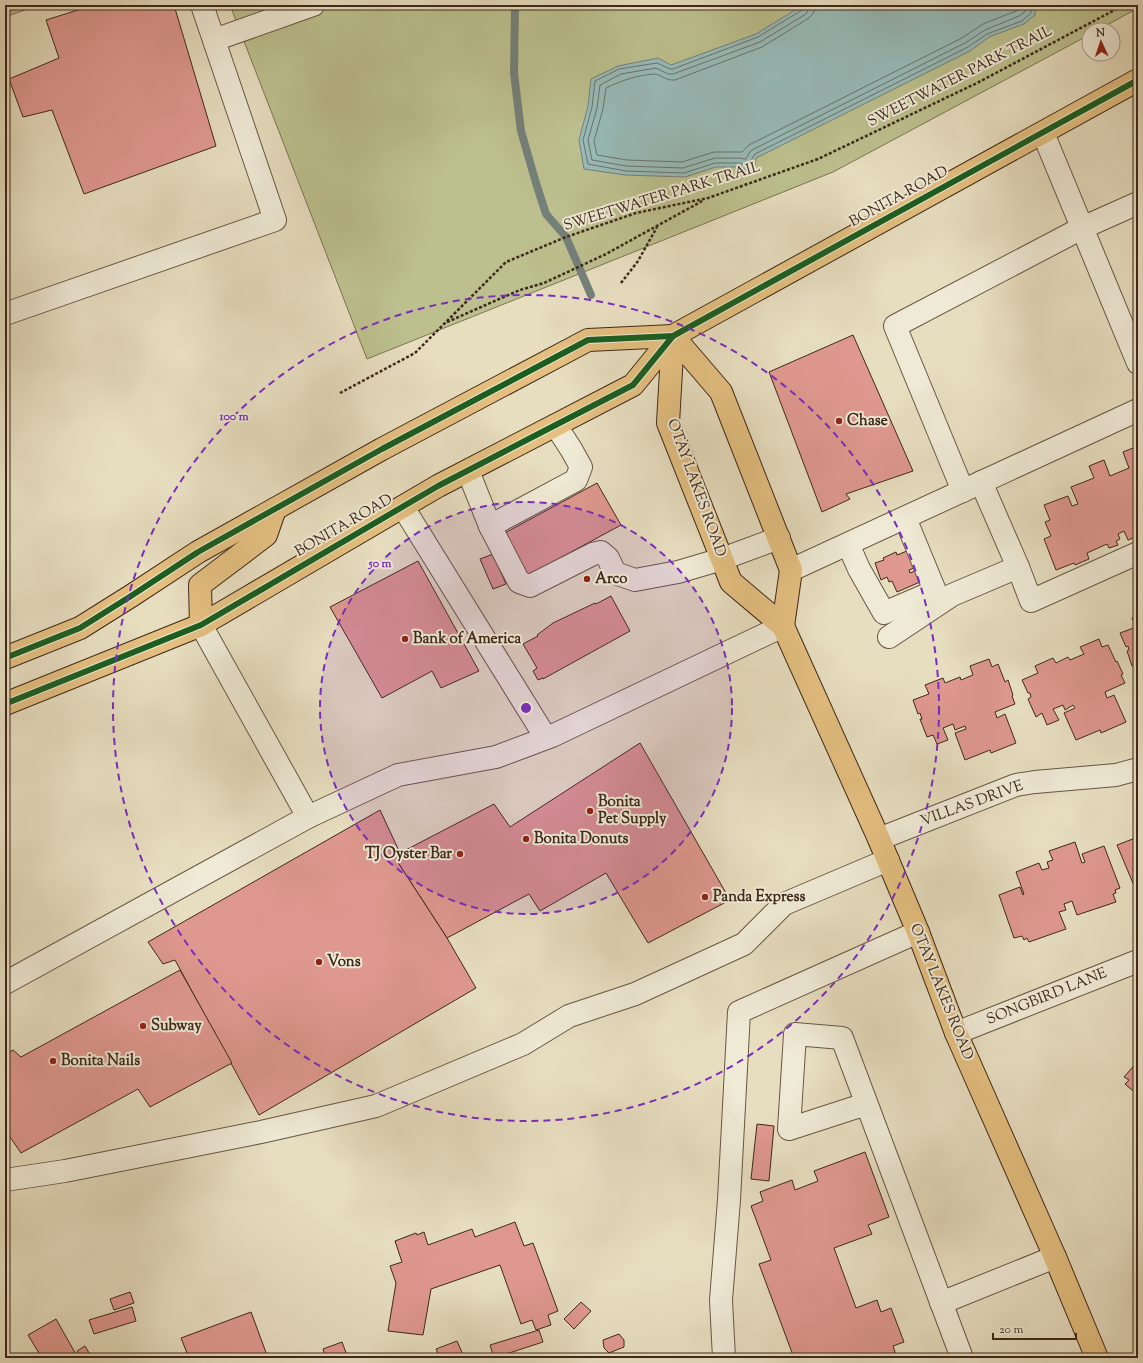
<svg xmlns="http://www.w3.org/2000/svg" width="1143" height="1363" font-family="'Sorts Mill Goudy',serif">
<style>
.green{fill:#bcc08e;stroke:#7d7454}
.water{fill:#98bbb9;stroke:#74807a}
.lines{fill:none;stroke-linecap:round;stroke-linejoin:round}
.shore{stroke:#6b726a;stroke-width:1}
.stream{stroke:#74807a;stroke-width:8}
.building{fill:#df988f;stroke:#3e281b}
.minor-casing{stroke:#685644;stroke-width:24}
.major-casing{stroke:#3e281b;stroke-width:24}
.path{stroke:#3e281b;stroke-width:2.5;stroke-dasharray:3 2;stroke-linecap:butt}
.minor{stroke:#efead6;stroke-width:22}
.major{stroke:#e4bf80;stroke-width:22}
.cycleway-casing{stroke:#efead6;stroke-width:8}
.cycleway{stroke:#1b5e20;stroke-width:6}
.ring{fill:none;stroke:#7b2cbf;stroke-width:2;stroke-dasharray:7 5}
.poi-dot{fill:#8f2418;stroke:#efead6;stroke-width:1.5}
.labels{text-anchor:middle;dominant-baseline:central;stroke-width:4;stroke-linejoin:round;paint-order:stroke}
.street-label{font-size:15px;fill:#3e281b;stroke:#efead6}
.poi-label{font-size:15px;font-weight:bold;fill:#3e281b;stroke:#efead6;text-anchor:start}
.centre{fill:#7b2cbf;stroke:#efead6;stroke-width:2}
.ring-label{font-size:12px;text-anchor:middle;font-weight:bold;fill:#7b2cbf;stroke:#efead6;stroke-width:4;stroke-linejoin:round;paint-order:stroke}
</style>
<rect width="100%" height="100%" fill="#e7dec0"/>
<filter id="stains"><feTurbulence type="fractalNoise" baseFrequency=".005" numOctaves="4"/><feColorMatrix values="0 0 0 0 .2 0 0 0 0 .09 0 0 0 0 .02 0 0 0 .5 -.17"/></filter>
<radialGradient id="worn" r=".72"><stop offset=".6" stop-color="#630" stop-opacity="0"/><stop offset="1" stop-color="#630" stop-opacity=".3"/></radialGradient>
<!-- green -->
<g class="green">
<polygon points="5,5 39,5 5,17"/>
<polygon points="230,5 1138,5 1138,8 1098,30 1089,30 1089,35 833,172 367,359"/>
</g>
<!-- water -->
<polygon class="water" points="803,5 1035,5 1035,15 1024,24 989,37 970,51 756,158 754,169 747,170 739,167 716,167 685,177 625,175 584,169 579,140 588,106 591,79 618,66 658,58 671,65 756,34"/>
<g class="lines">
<!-- shore -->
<g class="shore">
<polyline points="804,5 802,10 758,37 673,69 670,69 657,63 619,69 595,81 592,107 583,140 588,164 626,171 684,173 715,163 739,163 749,166 753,157 755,154 968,47 987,34 1022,21 1031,13 1031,5"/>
<polyline points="809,5 808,10 806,14 760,42 673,74 668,74 656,68 621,74 600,85 597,108 588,140 592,160 626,166 683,168 715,158 739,158 746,159 749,153 752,150 965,43 985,30 1019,16 1026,11 1026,5"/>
<path d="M815,5L814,12L809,18L762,47L675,80C665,81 661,74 654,74C638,75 620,81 606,88L603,109L594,141L597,155L627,160L682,162L714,152H742L749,145L962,38L983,24L1016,11L1020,8V5"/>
</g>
<!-- stream -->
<polyline class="stream" points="515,5 514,73 521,131 536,183 546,214 566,237 591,295"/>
</g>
<!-- building -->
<g class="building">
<polygon points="94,5 174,5 216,146 84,194 52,110 23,117 9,79 59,58 46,20"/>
<polygon points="853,335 913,471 846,494 850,499 822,512 769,372"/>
<polygon points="1138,446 1138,536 1128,540 1124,531 1118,534 1120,539 1116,541 1118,545 1109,548 1107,544 1087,553 1089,559 1075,565 1074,563 1056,570 1044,539 1051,536 1045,522 1050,520 1044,505 1068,496 1072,506 1078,504 1071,487 1094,478 1089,466 1104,460 1110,476 1129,468 1123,452"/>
<polygon points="597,483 621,525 527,576 503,534"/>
<polygon points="907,551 914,568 909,570 910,573 915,571 920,582 897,592 892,581 889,582 887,577 881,580 875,563 884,560 883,558 896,552 897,555"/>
<polygon points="493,554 506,584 493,589 480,559"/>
<polygon points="418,561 479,671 441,688 432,671 382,698 330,607"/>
<polygon points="611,596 630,631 543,679 543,678 538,680 533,671 537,668 523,644 538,636 537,635 553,623 595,603 596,604"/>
<polygon points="1138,615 1138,664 1132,666 1127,651 1129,650 1128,646 1126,647 1120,633 1136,627 1132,618"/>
<polygon points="1099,639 1102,647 1108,645 1116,662 1117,661 1123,674 1121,675 1125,683 1105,692 1107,698 1114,695 1126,722 1101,733 1100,730 1076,740 1064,713 1075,708 1073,705 1065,710 1063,705 1053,709 1059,720 1047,725 1042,713 1036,717 1028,699 1031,697 1030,693 1028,693 1022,680 1038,673 1035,666 1053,658 1056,663 1068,657 1070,660 1084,654 1080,647"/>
<polygon points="989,659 992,667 998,664 1005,682 1008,680 1013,695 1012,696 1015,704 995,712 997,718 1005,714 1016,743 991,753 990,750 965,760 955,733 966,729 965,726 955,730 953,724 943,728 948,740 937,744 933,735 927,737 920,719 922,719 920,713 918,714 913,700 929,694 925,685 943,678 945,683 960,677 961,680 973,675 970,666"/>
<polygon points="640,743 730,900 648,943 606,873 540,911 529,894 447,938 397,861 400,853 494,804 510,827"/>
<polygon points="380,810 400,853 397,861 447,938 476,988 259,1115 175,960 163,964 148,942"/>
<polygon points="1138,819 1138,830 1134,821"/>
<polygon points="1138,837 1138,886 1135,888 1117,845"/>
<polygon points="1075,842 1082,863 1085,862 1082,854 1104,846 1120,888 1115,890 1116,893 1113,894 1116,902 1077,915 1072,901 1064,904 1066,910 1059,912 1066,929 1029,942 1027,938 1024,940 1022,936 1014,938 999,895 1020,887 1023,895 1024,894 1016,872 1039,863 1042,870 1049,868 1047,862 1053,860 1049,851"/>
<polygon points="180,970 232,1063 150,1107 138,1089 21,1153 8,1134 5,1136 5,1055 13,1050 21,1057"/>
<polygon points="1138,1061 1138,1095 1125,1084 1129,1080 1124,1077"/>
<polygon points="757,1124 774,1126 769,1181 751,1179"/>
<polygon points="865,1152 889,1217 868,1225 872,1234 834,1248 856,1308 877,1300 881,1312 891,1308 904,1342 893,1346 897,1358 794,1358 759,1264 771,1260 751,1206 763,1201 760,1192 792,1180 795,1190 818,1181 814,1171"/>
<polygon points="515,1222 524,1246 533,1243 558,1311 548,1315 551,1325 536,1330 532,1320 521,1324 500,1265 431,1289 423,1335 388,1331 396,1283 390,1266 402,1262 395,1241 416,1233 417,1235 424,1232 428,1245 472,1229 475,1237"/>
<polygon points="130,1292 134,1303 114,1310 110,1299"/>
<polygon points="581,1302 591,1311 574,1329 564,1319"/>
<polygon points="132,1307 136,1321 94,1334 89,1320"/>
<polygon points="251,1312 268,1358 228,1358 227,1355 219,1358 189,1358 181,1338"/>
<polygon points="56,1319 78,1358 42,1358 28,1335"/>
<polygon points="539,1330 543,1342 494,1358 490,1345"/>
<polygon points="619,1334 624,1340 624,1347 609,1353 604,1348 603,1340"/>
<polygon points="457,1341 464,1357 461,1358 440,1358 436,1349"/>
<polygon points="342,1342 348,1358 326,1358 323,1349"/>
<polygon points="85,1346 92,1358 81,1358 77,1351"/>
</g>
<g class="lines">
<defs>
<g id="minor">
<polyline points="214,40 313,5"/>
<polyline points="1043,133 1138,363"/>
<polyline points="5,314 275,220 202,5"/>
<polyline points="468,471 490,526 519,582 530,586 593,554 601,552 608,558 615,573 635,580 678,572 722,559 779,538"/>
<polyline points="981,482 1018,567 1031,601 1138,553"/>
<polyline points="963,491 895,326 1082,228 1138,203"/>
<polyline points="403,507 546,738"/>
<polyline points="490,526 576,480 581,467 571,449 556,426"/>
<polyline points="848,544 859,569 884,613 935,591 905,518"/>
<polyline points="791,570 1138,410"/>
<polyline points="889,637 952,595 1018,567"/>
<polyline points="308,817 398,775 496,757 552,736 783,626"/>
<polyline points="879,839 1016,785 1035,782 1116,775 1138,769"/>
<polyline points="5,983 308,817 201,625"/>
<polyline points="956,1033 1138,961"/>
<polyline points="866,1104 789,1129 795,1034 842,1038 962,1358"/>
<polyline points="5,1180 65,1171 261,1132 376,1106 523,1044 569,1016 635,994 744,944 784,904 888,860"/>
<polyline points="941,1303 1055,1257"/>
<polyline points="724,1358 721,1300 729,1200 739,1012 918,932"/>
</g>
<g id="major">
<polyline points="673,336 668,423 731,582 783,626 879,839 918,932 956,1033 1055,1257 1097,1358"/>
<polyline points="673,336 721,392 791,570 783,626"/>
<polyline points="201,625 200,585 266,535 275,509"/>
<polyline points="5,658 80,628 131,596 198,552 382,449 588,340 673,336"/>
<polyline points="5,704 201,625 438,486 633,385 673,336 1138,80"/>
</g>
</defs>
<!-- minor casing -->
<use href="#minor" class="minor-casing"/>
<!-- major casing -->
<use href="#major" class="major-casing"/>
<!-- path -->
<g class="path">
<polyline points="621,283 638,261 657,227"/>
<polyline points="447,322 520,290 544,283 606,254 704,200"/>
<polyline points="340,393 415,353 506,262 566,237 636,213 708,198 818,159 977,83 1124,5"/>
</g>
<!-- minor -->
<use href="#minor" class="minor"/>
<!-- major -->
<use href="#major" class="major"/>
<defs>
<g id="cycleway">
<polyline points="5,658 80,628 131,596 198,552 382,449 588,340 673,336"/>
<polyline points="5,704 201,625 438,486 633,385 673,336 1138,80"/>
</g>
</defs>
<!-- cycleway casing -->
<use href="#cycleway" class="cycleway-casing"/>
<!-- cycleway -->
<use href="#cycleway" class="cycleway"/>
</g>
<!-- distance rings -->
<circle cx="526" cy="708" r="206" fill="#7b2cbf" fill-opacity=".12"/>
<g class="ring">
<circle cx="526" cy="708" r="206"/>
<circle cx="526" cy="708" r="413"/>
</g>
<!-- markers -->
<g class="poi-dot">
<circle cx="839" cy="421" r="4"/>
<circle cx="587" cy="579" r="4"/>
<circle cx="405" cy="639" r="4"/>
<circle cx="590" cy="811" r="4"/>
<circle cx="526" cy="839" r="4"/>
<circle cx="460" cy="854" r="4"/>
<circle cx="705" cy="897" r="4"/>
<circle cx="319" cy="962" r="4"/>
<circle cx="143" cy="1026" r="4"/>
<circle cx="53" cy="1061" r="4"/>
</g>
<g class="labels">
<!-- street labels -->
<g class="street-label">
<text transform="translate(960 77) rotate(-27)">SWEETWATER PARK TRAIL</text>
<text transform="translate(662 197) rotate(-17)">SWEETWATER PARK TRAIL</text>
<text transform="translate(899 197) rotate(-29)">BONITA ROAD</text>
<text transform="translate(696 488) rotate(70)">OTAY LAKES ROAD</text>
<text transform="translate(344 526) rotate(-30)">BONITA ROAD</text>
<text transform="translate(972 804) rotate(-20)">VILLAS DRIVE</text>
<text transform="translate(941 992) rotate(68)">OTAY LAKES ROAD</text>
<text transform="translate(1047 997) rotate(-22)">SONGBIRD LANE</text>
</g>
<!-- poi labels -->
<g class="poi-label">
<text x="847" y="421">Chase</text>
<text x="595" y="579">Arco</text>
<text x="413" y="639">Bank of America</text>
<text x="598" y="802">Bonita<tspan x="598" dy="17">Pet Supply</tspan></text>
<text x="534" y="839">Bonita Donuts</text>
<text x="452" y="854" text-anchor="end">TJ Oyster Bar</text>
<text x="713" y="897">Panda Express</text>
<text x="327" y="962">Vons</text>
<text x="151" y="1026">Subway</text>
<text x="61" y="1061">Bonita Nails</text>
</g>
</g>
<circle cx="526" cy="708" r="6" class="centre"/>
<g class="ring-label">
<text x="234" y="420">100 m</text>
<text x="380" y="567">50 m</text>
</g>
<!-- margin -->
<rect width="1143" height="1363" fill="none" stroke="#e7dec0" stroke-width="20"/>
<rect x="6" y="6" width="1131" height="1351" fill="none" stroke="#3e281b" stroke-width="2"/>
<rect x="10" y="10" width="1123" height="1343" fill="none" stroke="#3e281b"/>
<!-- north arrow -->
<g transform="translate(1101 42) rotate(357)"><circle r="19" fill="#efead6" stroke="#a89c8b"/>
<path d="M0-3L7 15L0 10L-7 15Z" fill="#8f2418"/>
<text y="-6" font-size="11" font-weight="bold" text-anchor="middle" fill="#3e281b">N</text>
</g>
<!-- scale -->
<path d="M993 1333v6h83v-6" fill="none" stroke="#3e281b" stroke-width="2"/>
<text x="999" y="1333" font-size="12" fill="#3e281b" stroke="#efead6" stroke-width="3" paint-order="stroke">20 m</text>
<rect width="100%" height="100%" filter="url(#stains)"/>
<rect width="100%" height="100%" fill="url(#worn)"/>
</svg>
